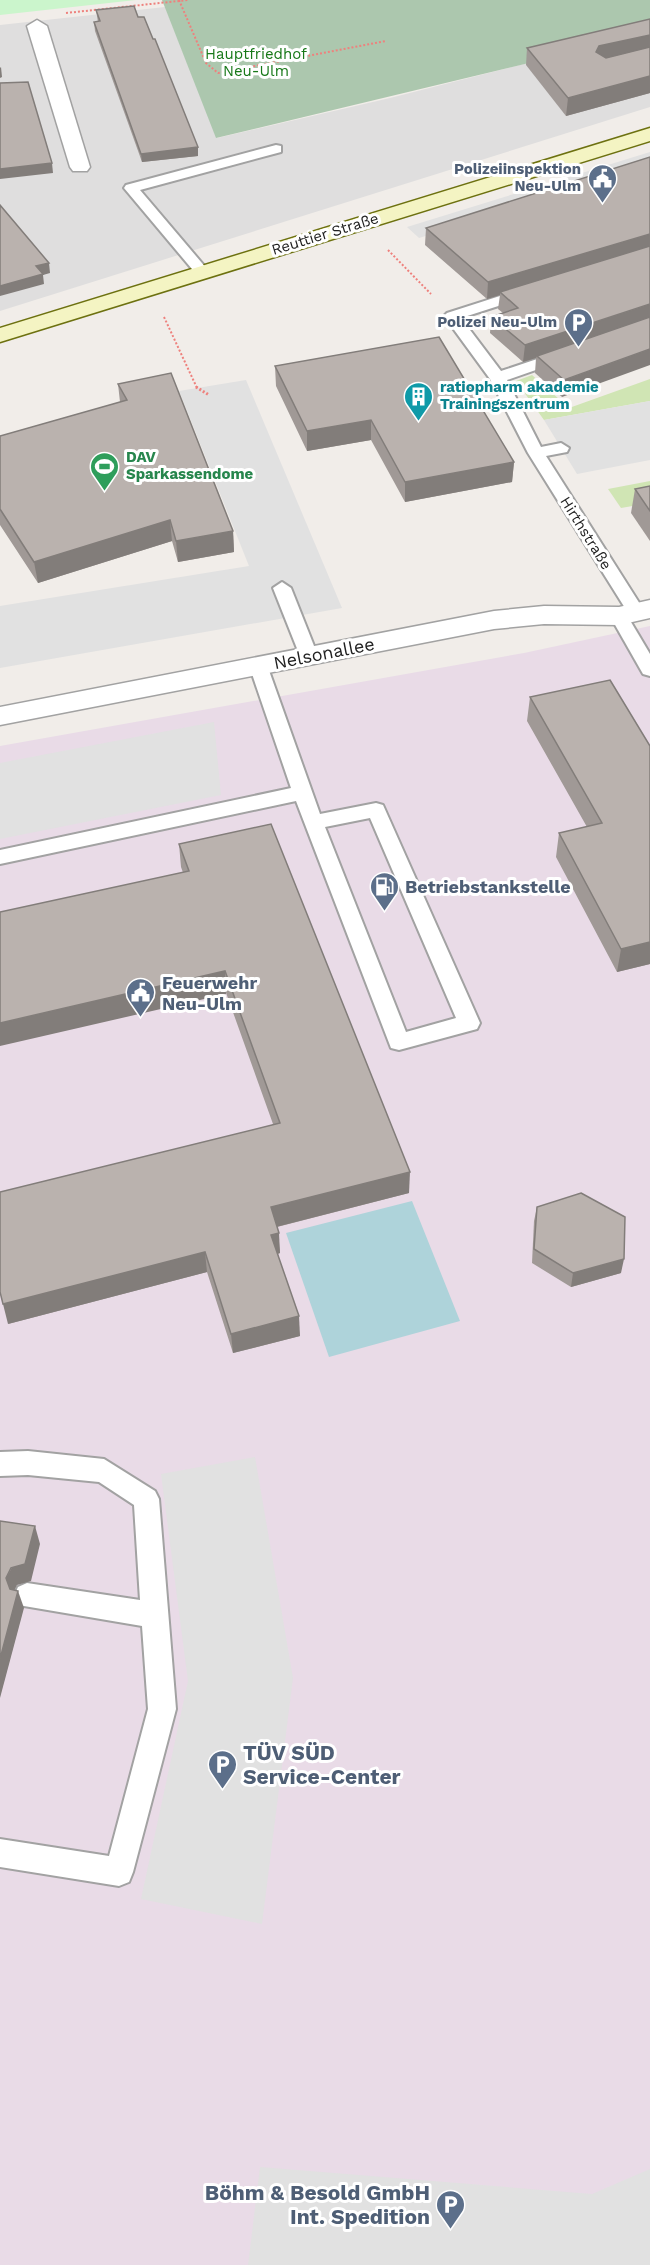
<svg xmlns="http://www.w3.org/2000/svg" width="650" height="2265" font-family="'Work Sans',sans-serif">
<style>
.residential{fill:#dfdede}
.industrial{fill:#e9dbe7}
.grass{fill:#d0e5b4}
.cemetery{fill:#acc7ae}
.park{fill:#cbf5cc}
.parking{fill:#e1e1e1}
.water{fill:#aed3da}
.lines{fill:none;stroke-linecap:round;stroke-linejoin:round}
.service-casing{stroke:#a2a2a2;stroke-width:4}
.minor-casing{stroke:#a2a2a2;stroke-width:3}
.secondary-casing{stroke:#6d7110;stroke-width:3}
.path-far1{stroke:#ee817d;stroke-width:2;stroke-dasharray:2 2;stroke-linecap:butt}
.path{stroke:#ee817d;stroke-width:3;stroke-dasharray:2 2;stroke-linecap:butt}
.service{fill:#fff;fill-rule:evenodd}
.minor{fill:#fff;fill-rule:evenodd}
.secondary{fill:#f4f4c3;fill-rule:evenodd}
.wall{fill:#a09996}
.shaded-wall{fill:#827d7a}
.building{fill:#bab2ae;stroke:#827d7a;stroke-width:1.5}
.labels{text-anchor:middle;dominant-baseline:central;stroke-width:6;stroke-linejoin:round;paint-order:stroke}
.far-park-label{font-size:15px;fill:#177818;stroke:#fff}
.far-service-label{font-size:15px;font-weight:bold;fill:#4e5e75;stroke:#fff;text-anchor:end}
.far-street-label{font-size:15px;fill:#212121;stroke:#fff}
.far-culture-label{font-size:15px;font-weight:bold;fill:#0d838f;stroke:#fff;text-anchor:start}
.far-leisure-label{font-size:15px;font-weight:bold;fill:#27864d;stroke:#fff;text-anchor:start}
.street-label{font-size:18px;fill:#212121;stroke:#fff}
.service-label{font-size:18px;font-weight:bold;fill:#4e5e75;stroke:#fff;text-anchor:start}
.near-service-label{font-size:21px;font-weight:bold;fill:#4e5e75;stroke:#fff;text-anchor:start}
</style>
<rect width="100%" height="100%" fill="#f1ede9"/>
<!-- residential -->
<polygon class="residential" points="165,7 217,138 390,98 650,32 650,107 0,311 0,25"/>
<!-- industrial -->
<polygon class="industrial" points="650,626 650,2265 0,2265 0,746 524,653"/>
<!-- grass -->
<g class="grass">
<polygon points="532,375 569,408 650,379 650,401 544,420 516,381"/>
<polygon points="650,481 650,503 621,508 608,489"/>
</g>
<!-- cemetery -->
<polygon class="cemetery" points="162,0 650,0 650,34 216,138"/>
<!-- park -->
<polygon class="park" points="0,0 136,0 0,15"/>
<!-- parking -->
<g class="parking">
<polygon points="650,152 650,166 419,238 407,227"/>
<polygon points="246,380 342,608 0,668 0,606 249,566 179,391"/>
<polygon points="650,401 650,460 577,474 544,420"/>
<polygon points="214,722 221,795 0,839 0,763"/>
<polygon points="255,1457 293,1678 262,1924 141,1899 188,1681 161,1474"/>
<polygon points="260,2167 592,2194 650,2169 650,2265 248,2265"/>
</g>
<!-- water -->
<polygon class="water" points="412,1201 460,1321 329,1357 286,1233"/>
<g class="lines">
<defs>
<g id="service">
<polygon points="276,145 281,146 281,152 140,190 207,269 210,272 207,275 197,275 124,188 126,185"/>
<polygon points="528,287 533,289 536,292 533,295 461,318 501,371 564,350 572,355 570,358 507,380 541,447 561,443 569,448 567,452 546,456 645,612 642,616 630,616 528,453 490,379 444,316 447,313"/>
<polygon points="282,582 291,588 318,656 316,660 302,660 300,656 273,588"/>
<polygon points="619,610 625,612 650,654 650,676 643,674 610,616"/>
<path d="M258,659L265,661L267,665L320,814L376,803L383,805L480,1023L477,1029L399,1050L391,1048L296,801L0,864V850L291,788L249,665L251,661ZM370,818L456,1018L406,1032L325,827Z"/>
<polygon points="28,1451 104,1459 155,1491 159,1499 176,1709 133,1872 129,1882 119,1886 0,1867 0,1839 109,1856 148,1709 142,1626 18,1605 14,1596 18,1587 27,1583 140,1600 134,1505 99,1482 28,1475 0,1476 0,1452"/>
</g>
<g id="minor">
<polygon points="37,20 47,26 90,167 87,171 73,171 70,167 27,26"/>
<polygon points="650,600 650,618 619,625 544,624 494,629 0,725 0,707 494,611 544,606 619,607"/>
</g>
<polygon id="secondary" points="650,128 650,141 0,342 0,328"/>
</defs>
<!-- service casing -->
<use href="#service" class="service-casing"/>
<!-- minor casing -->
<use href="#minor" class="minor-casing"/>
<!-- secondary casing -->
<use href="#secondary" class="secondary-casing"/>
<!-- path-far1 -->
<g class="path-far1">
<polyline points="179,0 206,63 218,73 386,41"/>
<polyline points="66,13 188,0"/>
<polyline points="388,250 431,294"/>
<polyline points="164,317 197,388"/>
</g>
<!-- path -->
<polyline class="path" points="196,387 209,395"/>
<!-- service -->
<use href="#service" class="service"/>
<!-- minor -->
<use href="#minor" class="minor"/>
<!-- secondary -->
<use href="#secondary" class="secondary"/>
</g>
<!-- wall -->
<g class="wall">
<polygon points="96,10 138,17 198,156 142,162 95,31 94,22 98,22"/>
<polygon points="650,19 650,93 566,116 526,65 527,48"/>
<polygon points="650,157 562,397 535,373 536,358 523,362 490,333 491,317 503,313 498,309 500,295 487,299 425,245 426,228"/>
<polygon points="275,366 514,462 512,482 405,502 371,440 307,451 276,386"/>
<polygon points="118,384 233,531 234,552 178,562 172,541 38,583 0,525 0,436 120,402"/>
<polygon points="650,486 650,541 631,513 635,489"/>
<polygon points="530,697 650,746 650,964 617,972 556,857 559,833 587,827 527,721"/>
<polygon points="179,844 409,1193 277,1227 280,1253 278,1254 300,1336 233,1353 207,1272 8,1324 273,1124 181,867"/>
<polygon points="537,1207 621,1273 571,1287 532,1263 534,1221"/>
</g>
<!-- shaded-wall -->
<g class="shaded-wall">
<polygon points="650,35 650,53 597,64 596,52 599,46"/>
<polygon points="1,67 2,77 0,78 0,68"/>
<polygon points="650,76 650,93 566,116 568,98"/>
<polygon points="198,147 198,156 142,162 141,154"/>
<polygon points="52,163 53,173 0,179 0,169"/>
<polygon points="650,234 650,250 500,292 500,295 487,299 488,282"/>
<polygon points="49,263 50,273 43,275 44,284 0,296 0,286 36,266"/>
<polygon points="650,304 650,320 537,356 536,358 523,362 525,345"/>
<polygon points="650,349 650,365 562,397 564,380"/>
<polygon points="371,420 371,440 307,451 307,431"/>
<polygon points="514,462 512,482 405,502 405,482"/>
<polygon points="170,520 172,541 38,583 34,562"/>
<polygon points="233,531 234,552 178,562 176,541"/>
<polygon points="650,942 650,964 617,972 621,949"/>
<polygon points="225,971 226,994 0,1046 0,1023"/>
<polygon points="410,1172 409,1193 272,1228 271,1207"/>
<polygon points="279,1233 280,1253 272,1255 271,1235"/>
<polygon points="205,1252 207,1272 8,1324 3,1304"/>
<polygon points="624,1259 621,1273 571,1287 573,1273"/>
<polygon points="299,1316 300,1336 233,1353 231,1334"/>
<polygon points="35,1526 40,1544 31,1581 17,1585 12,1595 6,1578"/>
<polygon points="18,1591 24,1608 0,1698 0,1659"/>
</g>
<!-- building -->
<g class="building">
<polygon points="134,6 138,17 144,17 153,39 155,39 198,147 141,154 94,22 100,21 96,10"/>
<polygon points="650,19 650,35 599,46 596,52 606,58 650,47 650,76 568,98 527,48"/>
<polygon points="28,82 52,163 0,169 0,83"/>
<polygon points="650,157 650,234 488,282 426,228"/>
<polygon points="0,205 49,263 36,266 43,274 0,286"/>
<polygon points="650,246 650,304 525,345 491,317 518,308 500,292"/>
<polygon points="650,317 650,349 564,380 537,356"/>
<polygon points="439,337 514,462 405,482 371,420 307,431 275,366"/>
<polygon points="171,373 233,531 176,541 170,520 34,562 0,509 0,436 127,400 118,384"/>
<polygon points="650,486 650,511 635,489"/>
<polygon points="610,680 650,746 650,942 621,949 559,833 602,823 530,697"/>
<polygon points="271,824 410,1172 271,1207 279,1233 271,1235 299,1316 231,1334 205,1252 3,1304 0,1292 0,1192 280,1123 225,971 0,1023 0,912 189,871 179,844"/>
<polygon points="581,1193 625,1217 624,1259 573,1273 534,1249 537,1207"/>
<polygon points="0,1521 35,1526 25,1564 11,1568 6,1578 10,1589 18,1591 0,1659"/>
</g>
<!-- icons -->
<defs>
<symbol id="civic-pin" viewBox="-11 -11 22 30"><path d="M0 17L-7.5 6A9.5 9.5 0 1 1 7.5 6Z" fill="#5c6f8a" stroke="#fff"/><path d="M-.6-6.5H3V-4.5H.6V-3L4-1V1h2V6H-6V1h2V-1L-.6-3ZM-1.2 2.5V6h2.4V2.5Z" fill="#fff"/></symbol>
<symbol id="parking-pin" viewBox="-11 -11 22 30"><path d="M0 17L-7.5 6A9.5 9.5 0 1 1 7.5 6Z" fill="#5c6f8a" stroke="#fff"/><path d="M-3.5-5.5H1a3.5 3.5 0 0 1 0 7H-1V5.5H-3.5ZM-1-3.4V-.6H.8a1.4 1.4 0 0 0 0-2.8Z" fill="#fff"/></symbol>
<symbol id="building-pin" viewBox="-11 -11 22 30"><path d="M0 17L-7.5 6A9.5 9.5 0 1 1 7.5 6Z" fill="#0f9aa8" stroke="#fff"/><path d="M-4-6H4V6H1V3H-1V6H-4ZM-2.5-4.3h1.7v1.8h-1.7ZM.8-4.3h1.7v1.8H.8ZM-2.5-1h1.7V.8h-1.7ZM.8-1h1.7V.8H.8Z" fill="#fff"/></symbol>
<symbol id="stadium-pin" viewBox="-11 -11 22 30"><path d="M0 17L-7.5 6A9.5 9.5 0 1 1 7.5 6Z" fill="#2e9e5b" stroke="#fff"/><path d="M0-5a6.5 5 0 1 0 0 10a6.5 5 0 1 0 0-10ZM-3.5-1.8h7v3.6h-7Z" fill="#fff"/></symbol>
<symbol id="fuel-pin" viewBox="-11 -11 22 30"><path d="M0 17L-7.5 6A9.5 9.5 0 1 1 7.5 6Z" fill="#5c6f8a" stroke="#fff"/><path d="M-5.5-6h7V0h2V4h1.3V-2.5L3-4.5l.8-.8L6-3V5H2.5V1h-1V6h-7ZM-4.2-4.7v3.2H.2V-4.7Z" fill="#fff"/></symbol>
</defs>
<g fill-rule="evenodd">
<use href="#civic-pin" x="586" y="162" width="33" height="45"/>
<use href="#parking-pin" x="562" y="306" width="33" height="45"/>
<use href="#building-pin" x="402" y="380" width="33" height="45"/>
<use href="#stadium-pin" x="88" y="450" width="33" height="45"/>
<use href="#fuel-pin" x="368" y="870" width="33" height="45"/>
<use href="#civic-pin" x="124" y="976" width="33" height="45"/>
<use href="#parking-pin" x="206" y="1748" width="33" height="45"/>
<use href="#parking-pin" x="434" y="2188" width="33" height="45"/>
</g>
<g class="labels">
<!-- far-park labels -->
<g class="far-park-label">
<text x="256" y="54">Hauptfriedhof<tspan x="256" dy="17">Neu-Ulm</tspan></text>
</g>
<!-- far-service labels -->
<g class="far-service-label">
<text x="581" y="169">Polizeiinspektion<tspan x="581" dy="17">Neu-Ulm</tspan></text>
<text x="557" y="322">Polizei Neu-Ulm</text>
</g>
<!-- far-street labels -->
<g class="far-street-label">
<text transform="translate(325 234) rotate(-17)">Reuttier Straße</text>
<text transform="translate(586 533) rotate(58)">Hirthstraße</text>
</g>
<!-- far-culture labels -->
<g class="far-culture-label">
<text x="440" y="387">ratiopharm akademie<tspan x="440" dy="17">Trainingszentrum</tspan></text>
</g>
<!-- far-leisure labels -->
<g class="far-leisure-label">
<text x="126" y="457">DAV<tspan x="126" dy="17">Sparkassendome</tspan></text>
</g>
<!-- street labels -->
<g class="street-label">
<text transform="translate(324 653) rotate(-11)">Nelsonallee</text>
</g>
<!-- service labels -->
<g class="service-label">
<text x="405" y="886">Betriebstankstelle</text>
<text x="162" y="982">Feuerwehr<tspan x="162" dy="21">Neu-Ulm</tspan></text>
</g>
<!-- near-service labels -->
<g class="near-service-label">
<text x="243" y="1752">TÜV SÜD<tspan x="243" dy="24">Service-Center</tspan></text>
<text x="430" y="2192" text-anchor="end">Böhm &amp; Besold GmbH<tspan x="430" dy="24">Int. Spedition</tspan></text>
</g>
</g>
</svg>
